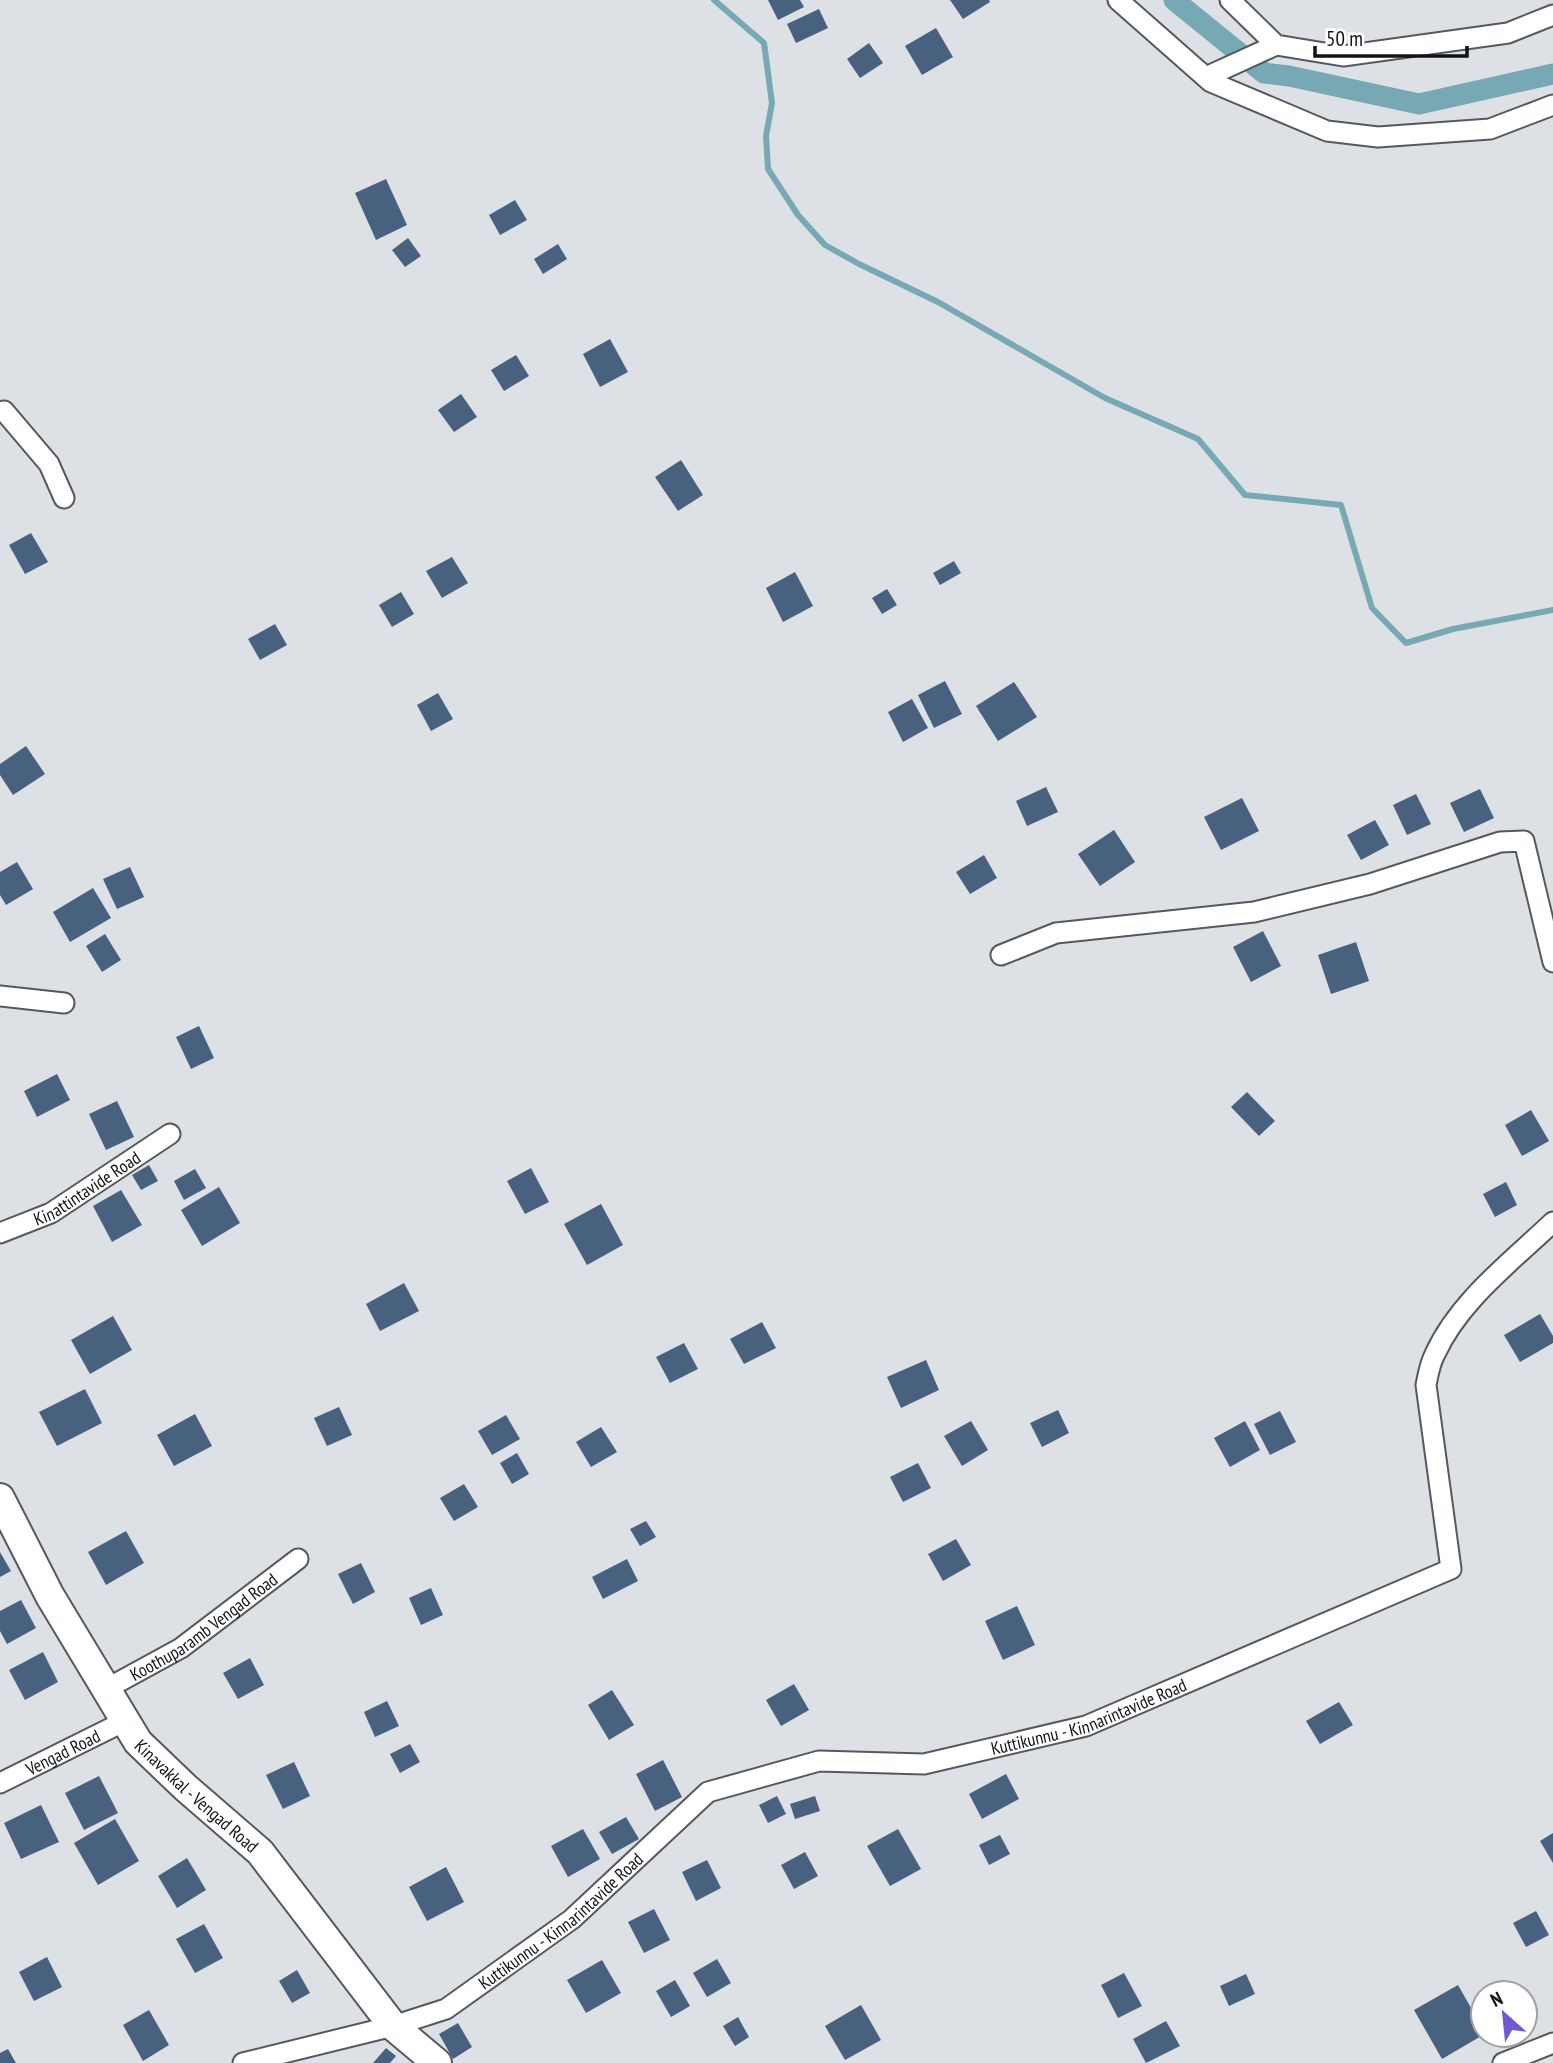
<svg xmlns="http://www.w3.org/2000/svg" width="1553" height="2063" font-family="'PT Sans Narrow',sans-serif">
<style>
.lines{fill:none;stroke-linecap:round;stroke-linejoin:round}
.stream{stroke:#76a9b3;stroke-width:6}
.canal{stroke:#76a9b3;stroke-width:21}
.building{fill:#47617e}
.street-casing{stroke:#55595d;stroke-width:23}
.secondary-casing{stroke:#55595d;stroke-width:32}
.street{stroke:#fff;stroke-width:19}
.secondary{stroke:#fff;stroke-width:28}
.labels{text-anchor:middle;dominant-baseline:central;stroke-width:7;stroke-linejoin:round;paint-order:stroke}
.street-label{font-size:18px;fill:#121315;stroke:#fff}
</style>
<rect width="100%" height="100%" fill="#dde1e6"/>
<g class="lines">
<!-- stream -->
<polyline class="stream" points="714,0 764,43 772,103 766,136 768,169 798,215 825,245 859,264 938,302 1105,398 1198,439 1245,495 1341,505 1372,608 1406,643 1453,629 1553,610"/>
<!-- canal -->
<polyline class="canal" points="1174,0 1264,73 1289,76 1419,104 1553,74"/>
</g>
<!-- building -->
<g class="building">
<polygon points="768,0 800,0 804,7 778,20"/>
<polygon points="950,0 989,0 990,2 963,19"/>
<polygon points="819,9 828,28 796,43 787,24"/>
<polygon points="936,28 953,57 922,75 905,46"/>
<polygon points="869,43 883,63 860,78 847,59"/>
<polygon points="386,179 407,225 376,240 355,193"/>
<polygon points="515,200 527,220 500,235 489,215"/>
<polygon points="408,238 421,256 405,267 392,250"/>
<polygon points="558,244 567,259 543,274 534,259"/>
<polygon points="610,339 628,372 600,387 583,354"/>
<polygon points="516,355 529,376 504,391 491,370"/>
<polygon points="461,394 477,417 454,432 438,410"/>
<polygon points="681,460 703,495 678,511 655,477"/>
<polygon points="31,533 48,562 25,574 9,545"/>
<polygon points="452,557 468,583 442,598 426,571"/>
<polygon points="954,561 961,573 940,585 933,573"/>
<polygon points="795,572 813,606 783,622 766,588"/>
<polygon points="887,589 897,605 882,614 872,598"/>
<polygon points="401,592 414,614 392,627 379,605"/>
<polygon points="275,624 287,645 260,660 248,639"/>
<polygon points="945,681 962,714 934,728 918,695"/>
<polygon points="1014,682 1037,717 998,741 976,706"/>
<polygon points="438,693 453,719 431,731 417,705"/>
<polygon points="912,699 928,728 903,742 888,712"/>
<polygon points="26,746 45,774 13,795 0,775 0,764"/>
<polygon points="1046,787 1058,812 1027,826 1016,801"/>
<polygon points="1480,789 1494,818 1464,832 1450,803"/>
<polygon points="1416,794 1431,824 1407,835 1393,805"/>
<polygon points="1242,798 1259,831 1221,850 1204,817"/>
<polygon points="1375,820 1389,845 1361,860 1347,835"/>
<polygon points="1114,830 1135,862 1100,886 1078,854"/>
<polygon points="984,855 997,878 970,894 956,872"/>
<polygon points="17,862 33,889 6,905 0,895 0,872"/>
<polygon points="130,867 144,897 117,909 103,879"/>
<polygon points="93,888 111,918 70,942 53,912"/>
<polygon points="1263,931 1281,966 1251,982 1233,947"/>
<polygon points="105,934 121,960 102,972 86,946"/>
<polygon points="1356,942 1369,981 1331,994 1318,955"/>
<polygon points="199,1026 214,1058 191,1069 176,1037"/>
<polygon points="57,1074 70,1100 37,1117 24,1091"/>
<polygon points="1247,1092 1275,1121 1259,1136 1231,1107"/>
<polygon points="117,1101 134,1137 106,1150 89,1114"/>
<polygon points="1531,1110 1549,1141 1522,1156 1505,1125"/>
<polygon points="149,1165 158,1181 141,1190 132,1175"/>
<polygon points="531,1168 549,1202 525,1214 507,1181"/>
<polygon points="195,1169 206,1188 184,1200 174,1181"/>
<polygon points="1506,1182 1517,1205 1495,1217 1483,1194"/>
<polygon points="219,1187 240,1223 202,1246 181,1210"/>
<polygon points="121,1190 142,1225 112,1242 93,1206"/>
<polygon points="601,1204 623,1245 587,1265 564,1224"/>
<polygon points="404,1283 419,1311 380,1331 366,1304"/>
<polygon points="1540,1314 1553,1336 1553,1343 1520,1362 1504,1335"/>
<polygon points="113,1316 132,1350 90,1374 71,1340"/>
<polygon points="762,1322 776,1348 744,1364 730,1339"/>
<polygon points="684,1343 698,1369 670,1383 656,1357"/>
<polygon points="926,1360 939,1390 901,1408 887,1377"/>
<polygon points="85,1389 102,1423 57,1446 39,1412"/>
<polygon points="339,1407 352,1435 327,1446 314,1418"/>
<polygon points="1058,1410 1069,1433 1042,1447 1030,1423"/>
<polygon points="1280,1411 1296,1442 1270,1455 1254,1424"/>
<polygon points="195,1414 212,1446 174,1466 157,1435"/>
<polygon points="506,1415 520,1439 492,1455 478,1431"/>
<polygon points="971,1421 988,1450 962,1466 944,1436"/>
<polygon points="1245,1421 1260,1450 1230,1467 1214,1438"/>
<polygon points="601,1427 617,1452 591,1467 576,1442"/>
<polygon points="517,1453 529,1474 512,1484 500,1463"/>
<polygon points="918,1463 931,1488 903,1502 890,1477"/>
<polygon points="464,1484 478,1507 454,1521 440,1498"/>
<polygon points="646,1521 656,1537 640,1546 630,1529"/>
<polygon points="126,1531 144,1563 106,1585 88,1552"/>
<polygon points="956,1539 971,1565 943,1581 928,1554"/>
<polygon points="0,1552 11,1571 0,1577"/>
<polygon points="627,1559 638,1581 603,1599 592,1577"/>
<polygon points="361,1563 375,1592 353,1604 338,1574"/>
<polygon points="431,1588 443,1615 421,1625 409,1598"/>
<polygon points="21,1600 36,1628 7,1644 0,1631 0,1611"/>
<polygon points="1017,1606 1035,1645 1003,1660 985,1621"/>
<polygon points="43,1652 58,1682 25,1700 9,1670"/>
<polygon points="250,1658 264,1685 238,1699 223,1673"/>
<polygon points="794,1684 809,1710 781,1726 766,1700"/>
<polygon points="612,1690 634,1725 609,1740 588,1705"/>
<polygon points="387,1701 399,1726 375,1737 364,1712"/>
<polygon points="1339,1702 1353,1725 1320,1744 1306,1721"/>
<polygon points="410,1744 420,1762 400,1773 390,1754"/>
<polygon points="663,1760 682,1797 655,1811 636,1774"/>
<polygon points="294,1762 310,1796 283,1809 266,1775"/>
<polygon points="1006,1774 1019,1799 982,1819 969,1794"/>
<polygon points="99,1776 118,1813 84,1830 65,1793"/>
<polygon points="777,1796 786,1814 768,1823 759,1805"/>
<polygon points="815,1796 820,1811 795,1819 790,1804"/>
<polygon points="41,1805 59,1842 21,1859 4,1823"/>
<polygon points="626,1817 639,1839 612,1854 599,1832"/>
<polygon points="115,1819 139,1861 98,1885 74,1843"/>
<polygon points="583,1829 600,1859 568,1877 551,1846"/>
<polygon points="898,1829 921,1869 890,1886 867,1846"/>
<polygon points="1553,1833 1553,1863 1540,1841"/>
<polygon points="1000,1835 1010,1854 989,1865 979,1845"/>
<polygon points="805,1852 818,1876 794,1889 781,1865"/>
<polygon points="187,1858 206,1890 177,1908 158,1876"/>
<polygon points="707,1860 721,1888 696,1901 682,1872"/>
<polygon points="446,1867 464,1902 427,1921 409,1887"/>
<polygon points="654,1909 670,1940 644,1953 628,1922"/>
<polygon points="1536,1911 1549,1935 1526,1947 1513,1923"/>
<polygon points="204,1924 223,1958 195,1973 176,1939"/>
<polygon points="47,1957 62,1987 34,2001 19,1972"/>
<polygon points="717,1959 731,1983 707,1997 693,1973"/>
<polygon points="602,1960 621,1993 586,2013 567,1980"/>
<polygon points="297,1970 310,1993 292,2003 279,1981"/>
<polygon points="1124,1973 1142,2006 1118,2018 1101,1985"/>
<polygon points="1246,1974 1255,1994 1229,2006 1220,1986"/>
<polygon points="675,1980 690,2006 671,2017 656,1991"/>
<polygon points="1458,1985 1483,2029 1483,2035 1442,2059 1414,2010"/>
<polygon points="861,2005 881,2040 845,2060 825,2026"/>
<polygon points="149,2010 169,2045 143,2061 123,2025"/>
<polygon points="738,2017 749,2037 735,2046 723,2026"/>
<polygon points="1166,2021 1180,2046 1146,2063 1133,2039"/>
<polygon points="458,2023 472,2047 453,2059 439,2034"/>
<polygon points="386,2048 396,2056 390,2063 373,2063"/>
<polygon points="8,2049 16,2063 0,2063 0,2053"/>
</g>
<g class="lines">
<defs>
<g id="street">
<polyline points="1118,0 1211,82 1327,131 1378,137 1490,129 1553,105"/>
<polyline points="1230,0 1276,45 1343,56 1508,33 1553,15"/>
<polyline points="1206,77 1276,45"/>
<polyline points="0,412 4,411 49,464 64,498"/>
<polyline points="1001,955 1056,933 1254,912 1370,884 1500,842 1524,841 1553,962"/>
<polyline points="0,996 64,1003"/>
<path id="s1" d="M0,1233L51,1213L170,1134"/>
<path id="s2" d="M106,1689L181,1648L298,1559"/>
<path id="s3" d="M0,1783L125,1721"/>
<path id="s4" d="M243,2063L393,2026L446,2009L572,1919L708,1792L819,1761L924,1764L1086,1726L1451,1569L1426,1385C1428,1375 1430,1363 1435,1354C1459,1301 1512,1261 1553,1222"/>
<polyline points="1503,2063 1553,2043"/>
</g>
<g id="secondary">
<path id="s5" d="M0,1498L50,1596L138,1742L186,1788L260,1852L393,2026L437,2063"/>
</g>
</defs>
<!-- street casing -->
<use href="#street" class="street-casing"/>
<!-- secondary casing -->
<use href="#secondary" class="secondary-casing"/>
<!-- street -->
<use href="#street" class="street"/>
<!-- secondary -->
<use href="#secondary" class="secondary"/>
</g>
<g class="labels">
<!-- street labels -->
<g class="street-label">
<text stroke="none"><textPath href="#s1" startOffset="98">Kinattintavide Road</textPath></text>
<text stroke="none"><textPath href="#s2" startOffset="116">Koothuparamb Vengad Road</textPath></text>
<text stroke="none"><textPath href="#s4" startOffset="943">Kuttikunnu - Kinnarintavide Road</textPath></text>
<text stroke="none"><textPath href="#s3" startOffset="70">Vengad Road</textPath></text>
<text stroke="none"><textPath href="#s5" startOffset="360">Kinavakkal - Vengad Road</textPath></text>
<text stroke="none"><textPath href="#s4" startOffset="355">Kuttikunnu - Kinnarintavide Road</textPath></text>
</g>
</g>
<!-- north arrow -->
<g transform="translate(1504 2014) rotate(333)"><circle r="33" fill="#ffffff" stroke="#a0a1a1" stroke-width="2"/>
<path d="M0-5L12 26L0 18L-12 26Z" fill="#6f58d2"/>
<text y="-10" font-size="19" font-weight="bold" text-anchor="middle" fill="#121315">N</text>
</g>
<!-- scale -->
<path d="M1315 46v10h152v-10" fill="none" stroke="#121315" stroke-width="3.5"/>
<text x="1326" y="46" font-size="21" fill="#121315" stroke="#ffffff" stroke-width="5" paint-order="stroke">50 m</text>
</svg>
